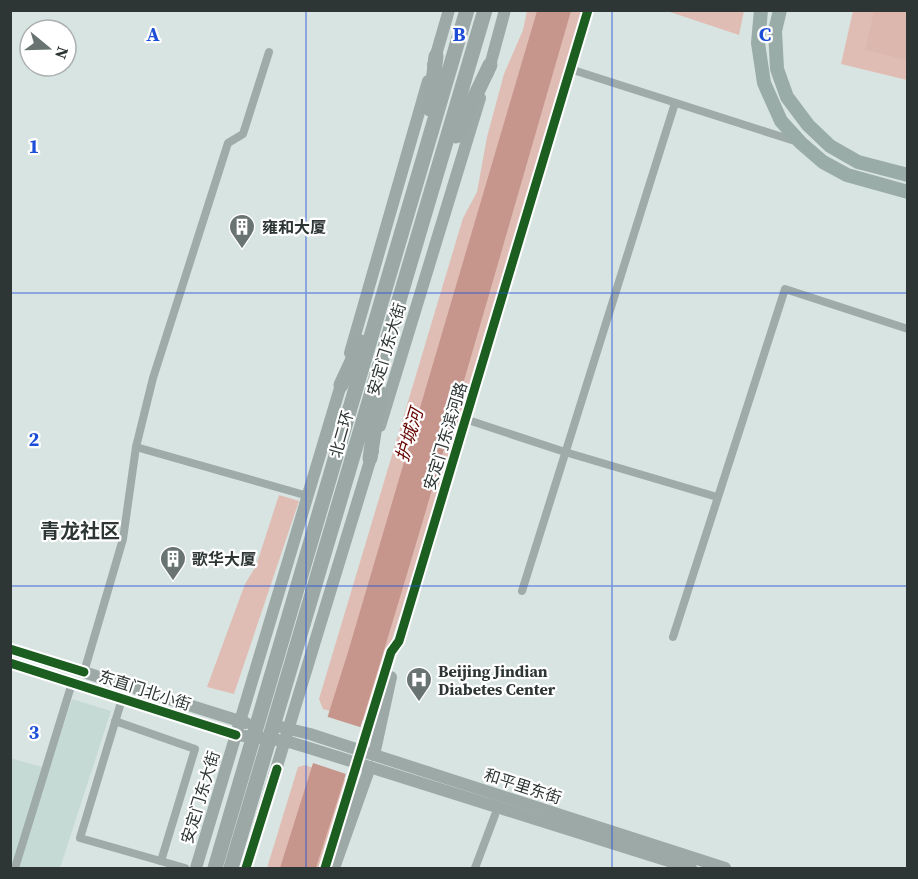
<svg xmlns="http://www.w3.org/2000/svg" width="918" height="879" font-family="'Source Serif 4','Noto Sans SC',serif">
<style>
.built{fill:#c5dad5}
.green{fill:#e0bdb4}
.forest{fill:#dcb7ae}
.water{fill:#c6968c}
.pier{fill:#d8e4e1}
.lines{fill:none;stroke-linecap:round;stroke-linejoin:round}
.street{stroke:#9eaba8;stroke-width:8}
.secondary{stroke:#9ca9a6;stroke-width:12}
.primary{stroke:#9aaca8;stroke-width:14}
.highway{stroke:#9ca8a6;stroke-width:15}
.cycleway-casing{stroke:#fff;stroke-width:13}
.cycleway{stroke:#1b5e20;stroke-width:9}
.grid{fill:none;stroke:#1d4ed8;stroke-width:1.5;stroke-opacity:0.55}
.labels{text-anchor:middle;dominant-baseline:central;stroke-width:4.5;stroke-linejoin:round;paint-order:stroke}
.poi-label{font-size:16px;font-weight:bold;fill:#2d3634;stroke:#fff;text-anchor:start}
.street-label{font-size:16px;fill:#2d3634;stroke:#fff}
.water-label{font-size:18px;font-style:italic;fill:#660602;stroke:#fff}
.quarter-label{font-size:20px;font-weight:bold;fill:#2d3634;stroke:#fff}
.grid-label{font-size:20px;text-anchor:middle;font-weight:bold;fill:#1d4ed8;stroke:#fff;stroke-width:4.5;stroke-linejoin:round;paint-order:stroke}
</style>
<rect width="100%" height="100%" fill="#d8e4e1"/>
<!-- built -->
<polygon class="built" points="72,699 111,711 60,868 11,868 10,758 49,769"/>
<!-- green -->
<g class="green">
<polygon points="527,11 582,11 411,580 366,721 323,709 319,699 463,218 477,192 487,137 504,74 523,30"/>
<polygon points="667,11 744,11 739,35"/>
<polygon points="853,11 907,11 907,80 841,64"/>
<polygon points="279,495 299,501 234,694 207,687 245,584 256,566"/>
<polygon points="305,765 347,780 319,868 267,868 298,767"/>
</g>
<!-- forest -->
<polygon class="forest" points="874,11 907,11 907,60 865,50"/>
<!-- water -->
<path class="water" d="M537,11H571C488,297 407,585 316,868H280L348,652Z"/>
<!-- pier -->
<polygon class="pier" points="325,716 363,728 349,775 310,762"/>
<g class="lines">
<!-- street -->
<g class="street">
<polyline points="570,69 798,142"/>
<polyline points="465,419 565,452 717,497"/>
<polyline points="136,447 308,496"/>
<polyline points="522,591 675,103"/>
<polyline points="673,637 785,289 908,329"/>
<polyline points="84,672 123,539 136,447 153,378 228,143 243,134 269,52"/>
<polyline points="122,699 80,838 185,868"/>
<polyline points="115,721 195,749 161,861"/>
<polyline points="15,868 72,683"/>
<polyline points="475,868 495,815"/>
</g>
<!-- secondary -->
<g class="secondary">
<polyline points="433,65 449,10"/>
<polyline points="488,73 505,10"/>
<polyline points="350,353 428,81"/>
<polyline points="380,426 480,98"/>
<polyline points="10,649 246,723"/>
<polyline points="10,663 236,735 286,741 306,747 691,868"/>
<polyline points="281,727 310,734 365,752 725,868"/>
<polyline points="374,755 391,677"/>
<polyline points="196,868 343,378"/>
<polyline points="246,868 373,451"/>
<polyline points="325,868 391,652 399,641 588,10"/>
<polyline points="334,868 370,767"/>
</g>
<!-- primary -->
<g class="primary">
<polyline points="761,10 758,43 764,83 781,121 801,143 823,162 847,175 908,192"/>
<polyline points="780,10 775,31 777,69 787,97 808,125 830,146 858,162 908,175"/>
</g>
<!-- highway -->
<g class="highway">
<polyline points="430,109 436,56"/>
<polyline points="456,136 490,65"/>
<polyline points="341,385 361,342"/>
<polyline points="370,458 380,393"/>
<polyline points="215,868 467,10"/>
<polyline points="231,868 485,10"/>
</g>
<defs>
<g id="cycleway">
<polyline points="10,649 84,672"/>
<polyline points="10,663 236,735"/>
<polyline points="246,868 277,769"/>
<polyline points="325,868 391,652 399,641 588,10"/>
</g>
</defs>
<!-- cycleway casing -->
<use href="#cycleway" class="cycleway-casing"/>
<!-- cycleway -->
<use href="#cycleway" class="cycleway"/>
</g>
<!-- grid -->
<path class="grid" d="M306,10V868M612,10V868M10,293H908M10,586H908"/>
<!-- icons -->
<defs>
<symbol id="building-pin" viewBox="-11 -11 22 30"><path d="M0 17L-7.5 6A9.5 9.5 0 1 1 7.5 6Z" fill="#697371" stroke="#fff"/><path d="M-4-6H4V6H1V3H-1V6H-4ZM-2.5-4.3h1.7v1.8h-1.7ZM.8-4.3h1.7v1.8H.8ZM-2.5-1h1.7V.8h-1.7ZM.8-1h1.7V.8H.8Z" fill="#fff"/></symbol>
<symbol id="hospital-pin" viewBox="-11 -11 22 30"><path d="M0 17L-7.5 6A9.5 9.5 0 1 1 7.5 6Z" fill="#697371" stroke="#fff"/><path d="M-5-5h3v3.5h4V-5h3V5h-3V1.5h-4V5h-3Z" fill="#fff"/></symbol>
</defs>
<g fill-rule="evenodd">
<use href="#building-pin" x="227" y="212" width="30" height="40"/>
<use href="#building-pin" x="158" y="544" width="30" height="40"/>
<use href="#hospital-pin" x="404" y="665" width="30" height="40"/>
</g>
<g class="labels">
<!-- poi labels -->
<g class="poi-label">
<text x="262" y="227">雍和大厦</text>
<text x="192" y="559">歌华大厦</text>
<text x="438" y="671">Beijing Jindian<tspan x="438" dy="18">Diabetes Center</tspan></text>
</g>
<!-- street labels -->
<g class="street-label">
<text transform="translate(386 349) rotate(-73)">安定门东大街</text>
<text transform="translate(341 434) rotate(-74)">北二环</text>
<text transform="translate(445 436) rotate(-73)">安定门东滨河路</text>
<text transform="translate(145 690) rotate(18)">东直门北小街</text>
<text transform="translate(523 786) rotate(18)">和平里东街</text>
<text transform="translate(200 797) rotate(-73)">安定门东大街</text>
</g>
<!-- water labels -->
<g class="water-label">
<text transform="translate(409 435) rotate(-73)">护城河</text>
</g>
<!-- quarter labels -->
<g class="quarter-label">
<text x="80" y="531">青龙社区</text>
</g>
</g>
<g class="grid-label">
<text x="153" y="41">A</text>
<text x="459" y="41">B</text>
<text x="765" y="41">C</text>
<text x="34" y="153">1</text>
<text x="34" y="446">2</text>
<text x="34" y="739">3</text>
</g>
<!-- border -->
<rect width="918" height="879" fill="none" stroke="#2d3634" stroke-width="24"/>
<!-- north arrow -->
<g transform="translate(48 48) rotate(109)"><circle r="28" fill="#ffffff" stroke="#abafae" stroke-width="1.5"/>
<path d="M0-4.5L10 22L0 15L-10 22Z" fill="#697371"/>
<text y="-9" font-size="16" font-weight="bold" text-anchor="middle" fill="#2d3634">N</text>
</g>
</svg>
